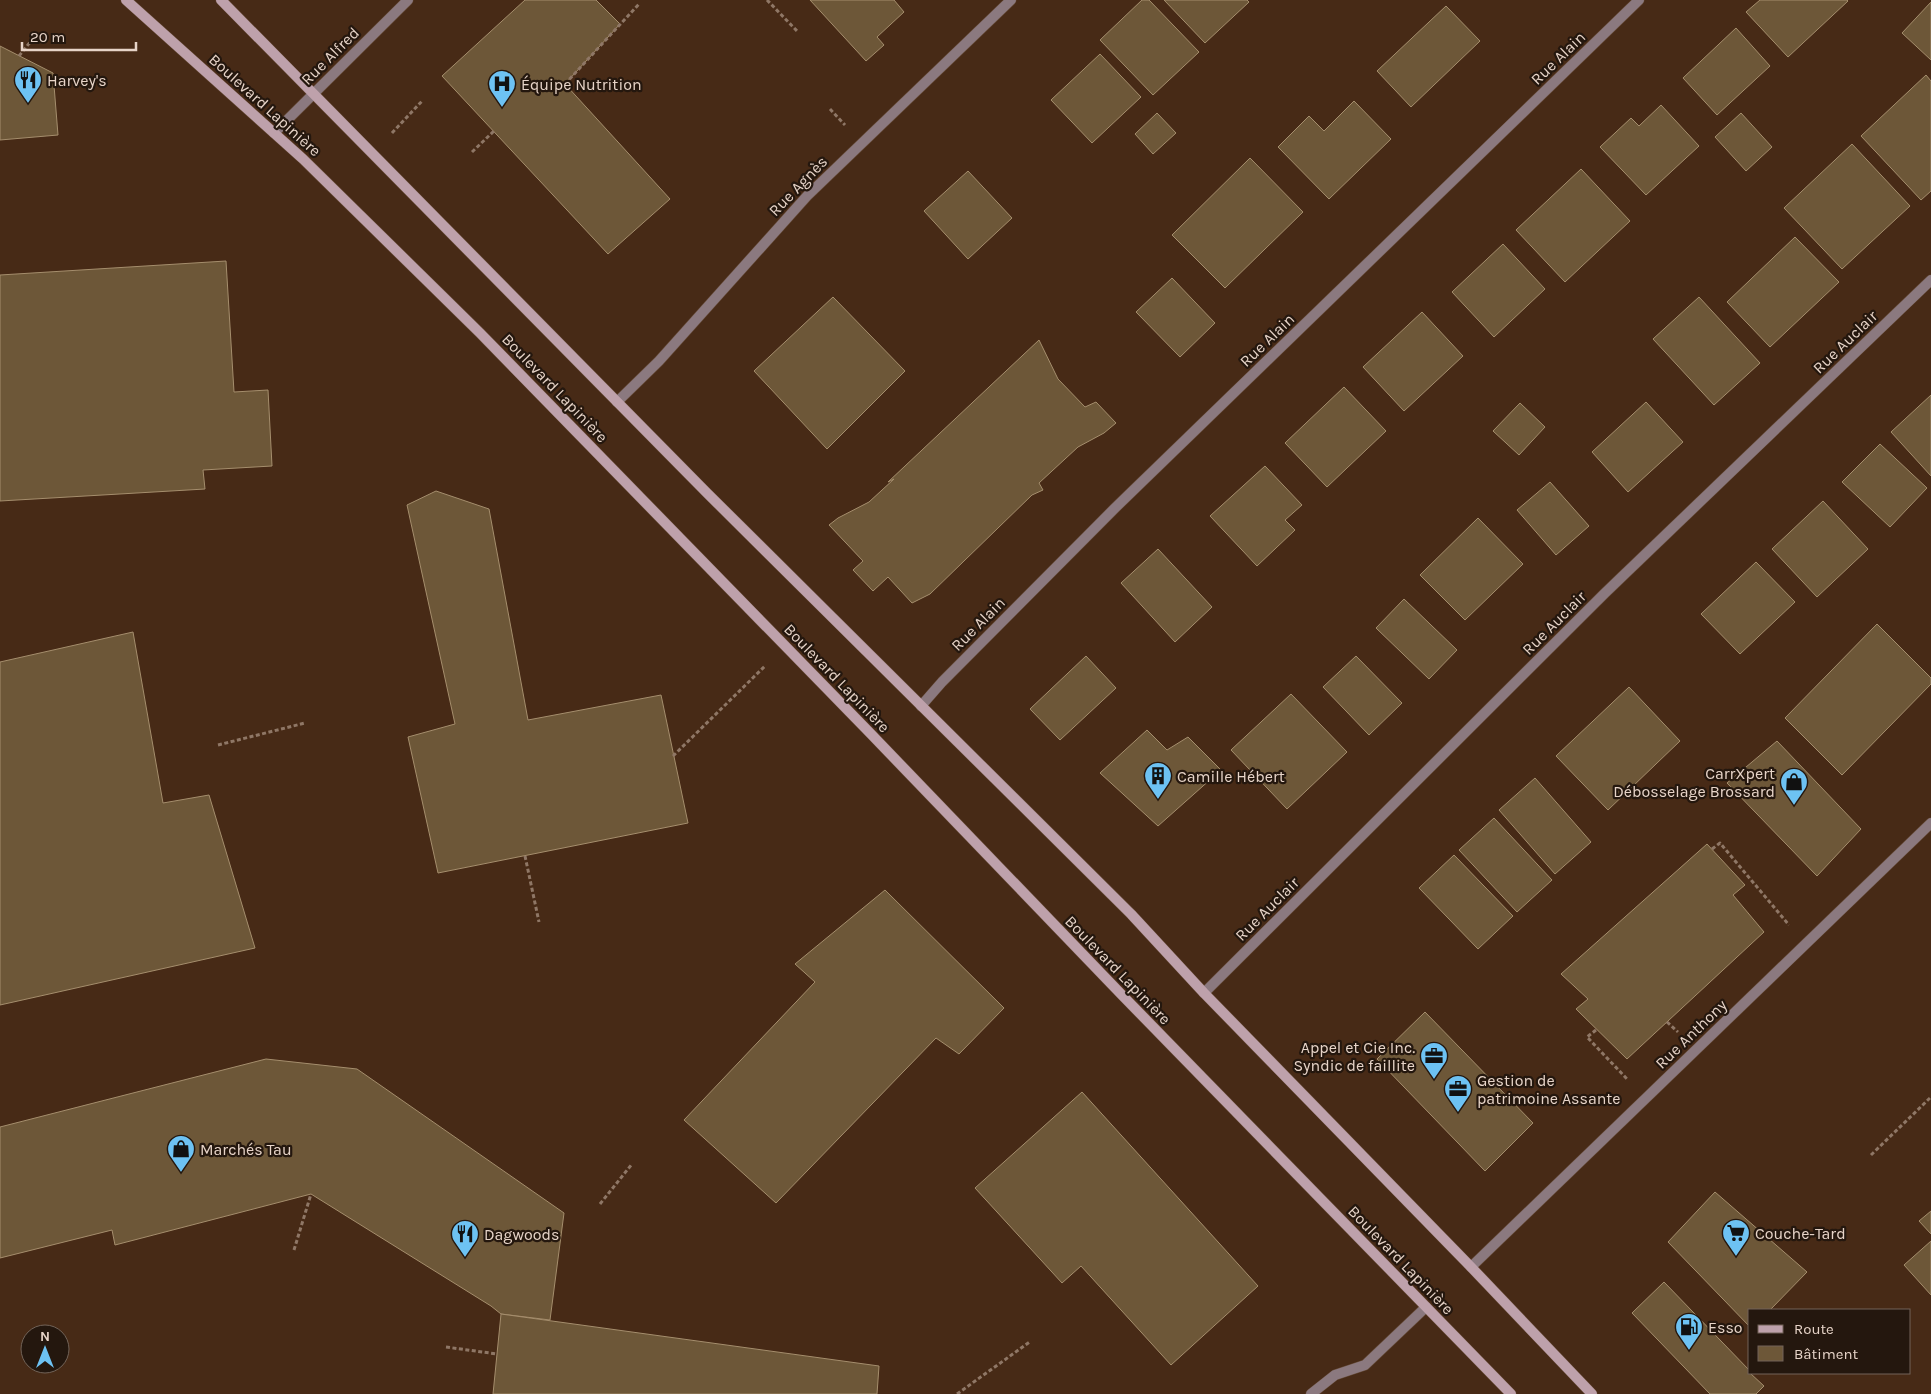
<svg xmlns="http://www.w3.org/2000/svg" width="1931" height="1394" font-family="Karla,sans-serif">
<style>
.building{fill:#6d5738;stroke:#a58e6d}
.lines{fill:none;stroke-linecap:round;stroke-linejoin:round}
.lane-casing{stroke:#644936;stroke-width:11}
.street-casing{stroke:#644936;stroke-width:11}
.secondary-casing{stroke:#644936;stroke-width:11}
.path{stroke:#8f7766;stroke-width:3;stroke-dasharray:4 2.5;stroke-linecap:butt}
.lane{stroke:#8b797f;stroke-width:10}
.street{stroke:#8b797f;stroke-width:10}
.secondary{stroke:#bea1ab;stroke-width:10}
.labels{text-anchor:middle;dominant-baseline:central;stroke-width:4.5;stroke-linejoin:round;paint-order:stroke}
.street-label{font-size:16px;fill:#e7d4c8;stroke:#24170e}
.poi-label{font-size:16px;fill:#e7d4c8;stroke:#24170e;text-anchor:start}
</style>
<rect width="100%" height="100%" fill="#472a16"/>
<!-- building -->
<g class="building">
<polygon points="525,0 596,0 620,24 565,84 670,199 608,254 442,76"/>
<polygon points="810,0 894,0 904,12 877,37 884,45 866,61"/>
<polygon points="1142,0 1149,0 1199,52 1153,95 1100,40"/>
<polygon points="1164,0 1247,0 1249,2 1205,43"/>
<polygon points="1760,0 1847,0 1848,1 1788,57 1746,12"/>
<polygon points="1931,2 1931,60 1902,33"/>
<polygon points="1446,6 1480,41 1411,107 1377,71"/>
<polygon points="1736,28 1770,66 1717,115 1683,78"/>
<polygon points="0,46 53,73 58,135 0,140"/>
<polygon points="1100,54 1141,97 1092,143 1051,100"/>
<polygon points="1926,75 1931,81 1931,191 1921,200 1861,136"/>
<polygon points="1354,101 1391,139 1329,199 1278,147 1309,116 1324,131"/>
<polygon points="1661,105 1699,146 1646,195 1600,147 1631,118 1639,126"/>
<polygon points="1157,113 1176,133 1153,154 1135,134"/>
<polygon points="1741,113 1772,147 1746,171 1715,137"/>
<polygon points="1852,144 1910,206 1842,269 1784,208"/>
<polygon points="1250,158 1303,212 1225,288 1172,235"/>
<polygon points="1581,169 1630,221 1565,282 1516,230"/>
<polygon points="968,171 1012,218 968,259 924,211"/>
<polygon points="1795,237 1839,282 1770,347 1727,302"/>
<polygon points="1503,244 1545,289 1494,337 1452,292"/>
<polygon points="226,261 234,392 268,390 272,466 203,470 205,489 0,501 0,275"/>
<polygon points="1172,278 1215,323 1180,357 1136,312"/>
<polygon points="833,297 905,371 827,449 754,371"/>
<polygon points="1699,297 1760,363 1714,405 1653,339"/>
<polygon points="1422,312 1463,356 1404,411 1363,367"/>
<polygon points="1039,340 1058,379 1085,407 1096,402 1116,423 1104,433 1078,447 1039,483 1043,490 1032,495 930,594 912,603 888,577 873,591 853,570 863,561 829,525 838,518 869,502 894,479 888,482"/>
<polygon points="1344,387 1386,431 1327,487 1285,443"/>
<polygon points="1931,395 1931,476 1891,432"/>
<polygon points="1646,402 1683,442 1628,492 1592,452"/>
<polygon points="1520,403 1545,427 1519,455 1493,431"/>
<polygon points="1880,444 1927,488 1890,527 1842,482"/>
<polygon points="1265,466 1302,505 1285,520 1295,530 1257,566 1210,516"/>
<polygon points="1550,482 1589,526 1556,555 1517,510"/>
<polygon points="436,491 489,509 528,720 661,695 688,823 438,873 408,737 455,724 407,505"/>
<polygon points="1823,501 1868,549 1817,597 1772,549"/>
<polygon points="1478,518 1523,564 1465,620 1420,575"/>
<polygon points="1158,549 1212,607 1175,642 1121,583"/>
<polygon points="1756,562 1795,602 1740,654 1701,614"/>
<polygon points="1404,599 1457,650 1429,679 1376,628"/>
<polygon points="1877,624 1931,678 1931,684 1842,775 1785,718"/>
<polygon points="133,632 163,803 209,795 255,948 0,1005 0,662"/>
<polygon points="1086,656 1116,688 1060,740 1030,709"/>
<polygon points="1356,656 1402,703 1369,735 1323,687"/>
<polygon points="1629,687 1680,741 1608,810 1556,756"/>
<polygon points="1291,694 1347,752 1287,809 1231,750"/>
<polygon points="1147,730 1167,750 1188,737 1221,770 1158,826 1100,773"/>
<polygon points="1777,741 1861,829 1817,876 1727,783"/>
<polygon points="1535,778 1591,842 1555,874 1499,810"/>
<polygon points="1494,818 1552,880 1517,912 1459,850"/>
<polygon points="1707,844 1745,885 1733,895 1764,932 1627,1059 1576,1009 1588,999 1561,974"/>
<polygon points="1454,855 1513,916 1478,949 1419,888"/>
<polygon points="885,890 1004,1008 959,1054 936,1038 776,1203 684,1120 815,982 795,964"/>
<polygon points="1425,1012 1533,1123 1485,1171 1377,1059"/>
<polygon points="266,1059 357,1069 564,1213 550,1320 501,1314 491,1306 311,1194 115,1245 112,1230 0,1258 0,1127"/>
<polygon points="1082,1092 1258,1286 1171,1365 1081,1266 1062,1283 975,1188"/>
<polygon points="1715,1192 1807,1272 1770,1310 1750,1310 1750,1327 1668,1242"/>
<polygon points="1931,1211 1931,1234 1919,1221"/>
<polygon points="1931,1241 1931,1295 1904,1265"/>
<polygon points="1664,1282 1750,1371 1750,1373 1764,1386 1756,1394 1710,1394 1632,1313"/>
<polygon points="501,1314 879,1366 877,1394 493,1394"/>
</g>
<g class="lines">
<defs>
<polyline id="lane" points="1311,1394 1335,1375 1365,1365 1426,1307"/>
<g id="street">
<polyline points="274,133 408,0"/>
<polyline points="617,402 659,361 807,196 1011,0"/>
<polyline points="921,706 942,682 1115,508 1639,0"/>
<polyline points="1204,993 1605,593 1931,280"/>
<polyline points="1471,1267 1931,823"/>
</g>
<g id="secondary">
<polyline points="126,0 303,159 480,333 871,734 1121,994 1511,1394"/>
<polyline points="221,0 707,493 1131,914 1204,993 1471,1267 1592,1394"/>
</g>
</defs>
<!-- lane casing -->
<use href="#lane" class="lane-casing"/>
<!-- street casing -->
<use href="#street" class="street-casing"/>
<!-- secondary casing -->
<use href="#secondary" class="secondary-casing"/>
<!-- path -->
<g class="path">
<polyline points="767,0 798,32"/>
<polyline points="19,56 39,31"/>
<polyline points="565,84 639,4"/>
<polyline points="830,109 845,125"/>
<polyline points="392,133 423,100"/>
<polyline points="472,152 494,131"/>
<polyline points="218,745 305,723"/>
<polyline points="673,756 765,666"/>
<polyline points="1712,849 1720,843 1789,925"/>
<polyline points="525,856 539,922"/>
<polyline points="1667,1022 1678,1032"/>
<polyline points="1596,1030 1587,1037 1628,1080"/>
<polyline points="1871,1155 1931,1097"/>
<polyline points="600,1204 632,1164"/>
<polyline points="294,1250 311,1194"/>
<polyline points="446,1347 497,1354"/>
<polyline points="957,1394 1031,1341"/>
</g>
<!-- lane -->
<use href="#lane" class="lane"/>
<!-- street -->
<use href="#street" class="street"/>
<!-- secondary -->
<use href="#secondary" class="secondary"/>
</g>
<!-- icons -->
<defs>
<symbol id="restaurant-pin" viewBox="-11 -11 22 30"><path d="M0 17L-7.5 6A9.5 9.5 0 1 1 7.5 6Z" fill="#6dc2f3" stroke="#24170e"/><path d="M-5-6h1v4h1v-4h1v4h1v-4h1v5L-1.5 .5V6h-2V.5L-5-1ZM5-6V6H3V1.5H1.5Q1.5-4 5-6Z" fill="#111"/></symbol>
<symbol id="hospital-pin" viewBox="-11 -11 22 30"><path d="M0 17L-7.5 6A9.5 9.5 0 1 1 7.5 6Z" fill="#6dc2f3" stroke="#24170e"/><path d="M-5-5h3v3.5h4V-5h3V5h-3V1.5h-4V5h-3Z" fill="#111"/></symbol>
<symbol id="building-pin" viewBox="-11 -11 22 30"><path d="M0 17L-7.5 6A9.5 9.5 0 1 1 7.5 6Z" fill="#6dc2f3" stroke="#24170e"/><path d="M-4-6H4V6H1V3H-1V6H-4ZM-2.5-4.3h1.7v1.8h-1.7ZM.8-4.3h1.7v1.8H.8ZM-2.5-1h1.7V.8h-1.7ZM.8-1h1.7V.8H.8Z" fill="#111"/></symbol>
<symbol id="shop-pin" viewBox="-11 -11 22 30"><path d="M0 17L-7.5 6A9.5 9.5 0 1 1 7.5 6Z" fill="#6dc2f3" stroke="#24170e"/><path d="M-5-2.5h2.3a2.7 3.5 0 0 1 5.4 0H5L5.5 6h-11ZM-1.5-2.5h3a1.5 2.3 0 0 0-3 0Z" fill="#111"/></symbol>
<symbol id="office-pin" viewBox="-11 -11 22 30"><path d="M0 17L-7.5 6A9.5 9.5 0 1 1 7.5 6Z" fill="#6dc2f3" stroke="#24170e"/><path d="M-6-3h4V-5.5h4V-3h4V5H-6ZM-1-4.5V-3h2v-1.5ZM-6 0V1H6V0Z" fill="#111"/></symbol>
<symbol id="supermarket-pin" viewBox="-11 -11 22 30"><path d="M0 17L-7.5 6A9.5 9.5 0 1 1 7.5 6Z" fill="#6dc2f3" stroke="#24170e"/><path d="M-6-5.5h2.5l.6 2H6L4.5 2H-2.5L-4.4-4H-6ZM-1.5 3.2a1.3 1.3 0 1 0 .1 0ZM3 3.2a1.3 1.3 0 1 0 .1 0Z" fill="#111"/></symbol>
<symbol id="fuel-pin" viewBox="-11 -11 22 30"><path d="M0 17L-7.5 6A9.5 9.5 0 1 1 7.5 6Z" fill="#6dc2f3" stroke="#24170e"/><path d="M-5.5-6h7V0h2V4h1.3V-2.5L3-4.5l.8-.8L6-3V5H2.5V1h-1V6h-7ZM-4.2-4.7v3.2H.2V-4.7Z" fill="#111"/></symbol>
</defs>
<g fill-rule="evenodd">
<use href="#restaurant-pin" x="12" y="64" width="32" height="43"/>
<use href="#hospital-pin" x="486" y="68" width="32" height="43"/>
<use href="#building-pin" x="1142" y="760" width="32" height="43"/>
<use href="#shop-pin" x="1778" y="766" width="32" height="43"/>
<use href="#office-pin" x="1418" y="1040" width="32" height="43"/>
<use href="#office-pin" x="1442" y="1073" width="32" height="43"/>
<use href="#shop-pin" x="165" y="1133" width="32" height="43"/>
<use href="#supermarket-pin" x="1720" y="1217" width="32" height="43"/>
<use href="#restaurant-pin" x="449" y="1218" width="32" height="43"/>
<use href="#fuel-pin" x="1673" y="1311" width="32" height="43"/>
</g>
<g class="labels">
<!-- street labels -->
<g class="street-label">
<text transform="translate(330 56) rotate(-45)">Rue Alfred</text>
<text transform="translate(1558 58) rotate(-44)">Rue Alain</text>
<text transform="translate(265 105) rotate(42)">Boulevard Lapinière</text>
<text transform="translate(798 186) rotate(-46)">Rue Agnès</text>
<text transform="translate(1267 340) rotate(-44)">Rue Alain</text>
<text transform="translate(1845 342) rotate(-44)">Rue Auclair</text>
<text transform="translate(555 388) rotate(46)">Boulevard Lapinière</text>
<text transform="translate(1554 623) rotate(-45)">Rue Auclair</text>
<text transform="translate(978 624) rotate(-45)">Rue Alain</text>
<text transform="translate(837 678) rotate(46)">Boulevard Lapinière</text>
<text transform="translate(1267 909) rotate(-45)">Rue Auclair</text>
<text transform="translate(1118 970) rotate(46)">Boulevard Lapinière</text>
<text transform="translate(1691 1034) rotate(-44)">Rue Anthony</text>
<text transform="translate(1401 1260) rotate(46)">Boulevard Lapinière</text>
</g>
<!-- poi labels -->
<g class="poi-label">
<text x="47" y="80">Harvey's</text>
<text x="521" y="84">Équipe Nutrition</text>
<text x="1775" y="773" text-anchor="end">CarrXpert<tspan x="1775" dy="18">Débosselage Brossard</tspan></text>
<text x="1177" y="776">Camille Hébert</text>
<text x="1415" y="1047" text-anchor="end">Appel et Cie Inc.<tspan x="1415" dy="18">Syndic de faillite</tspan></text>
<text x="1477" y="1080">Gestion de<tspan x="1477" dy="18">patrimoine Assante</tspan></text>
<text x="200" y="1149">Marchés Tau</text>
<text x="1755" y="1233">Couche-Tard</text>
<text x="484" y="1234">Dagwoods</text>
<text x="1708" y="1327">Esso</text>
</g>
</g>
<!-- legend -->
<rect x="1748" y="1309" width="162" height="65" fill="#24170e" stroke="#726358"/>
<rect x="1758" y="1325" width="25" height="8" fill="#bea1ab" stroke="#726358"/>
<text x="1794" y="1334" font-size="15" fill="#e7d4c8">Route</text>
<rect x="1758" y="1346" width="25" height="15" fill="#6d5738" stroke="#726358"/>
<text x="1794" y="1359" font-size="15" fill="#e7d4c8">Bâtiment</text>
<!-- north arrow -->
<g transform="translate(45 1349)"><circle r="24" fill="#24170e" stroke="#726358"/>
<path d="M0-4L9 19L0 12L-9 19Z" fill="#6dc2f3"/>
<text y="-8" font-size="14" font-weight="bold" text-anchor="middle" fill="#e7d4c8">N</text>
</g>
<!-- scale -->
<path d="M22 42v8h114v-8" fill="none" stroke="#e7d4c8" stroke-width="2.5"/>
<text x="30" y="42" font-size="15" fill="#e7d4c8" stroke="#24170e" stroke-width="4" paint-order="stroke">20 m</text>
</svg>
